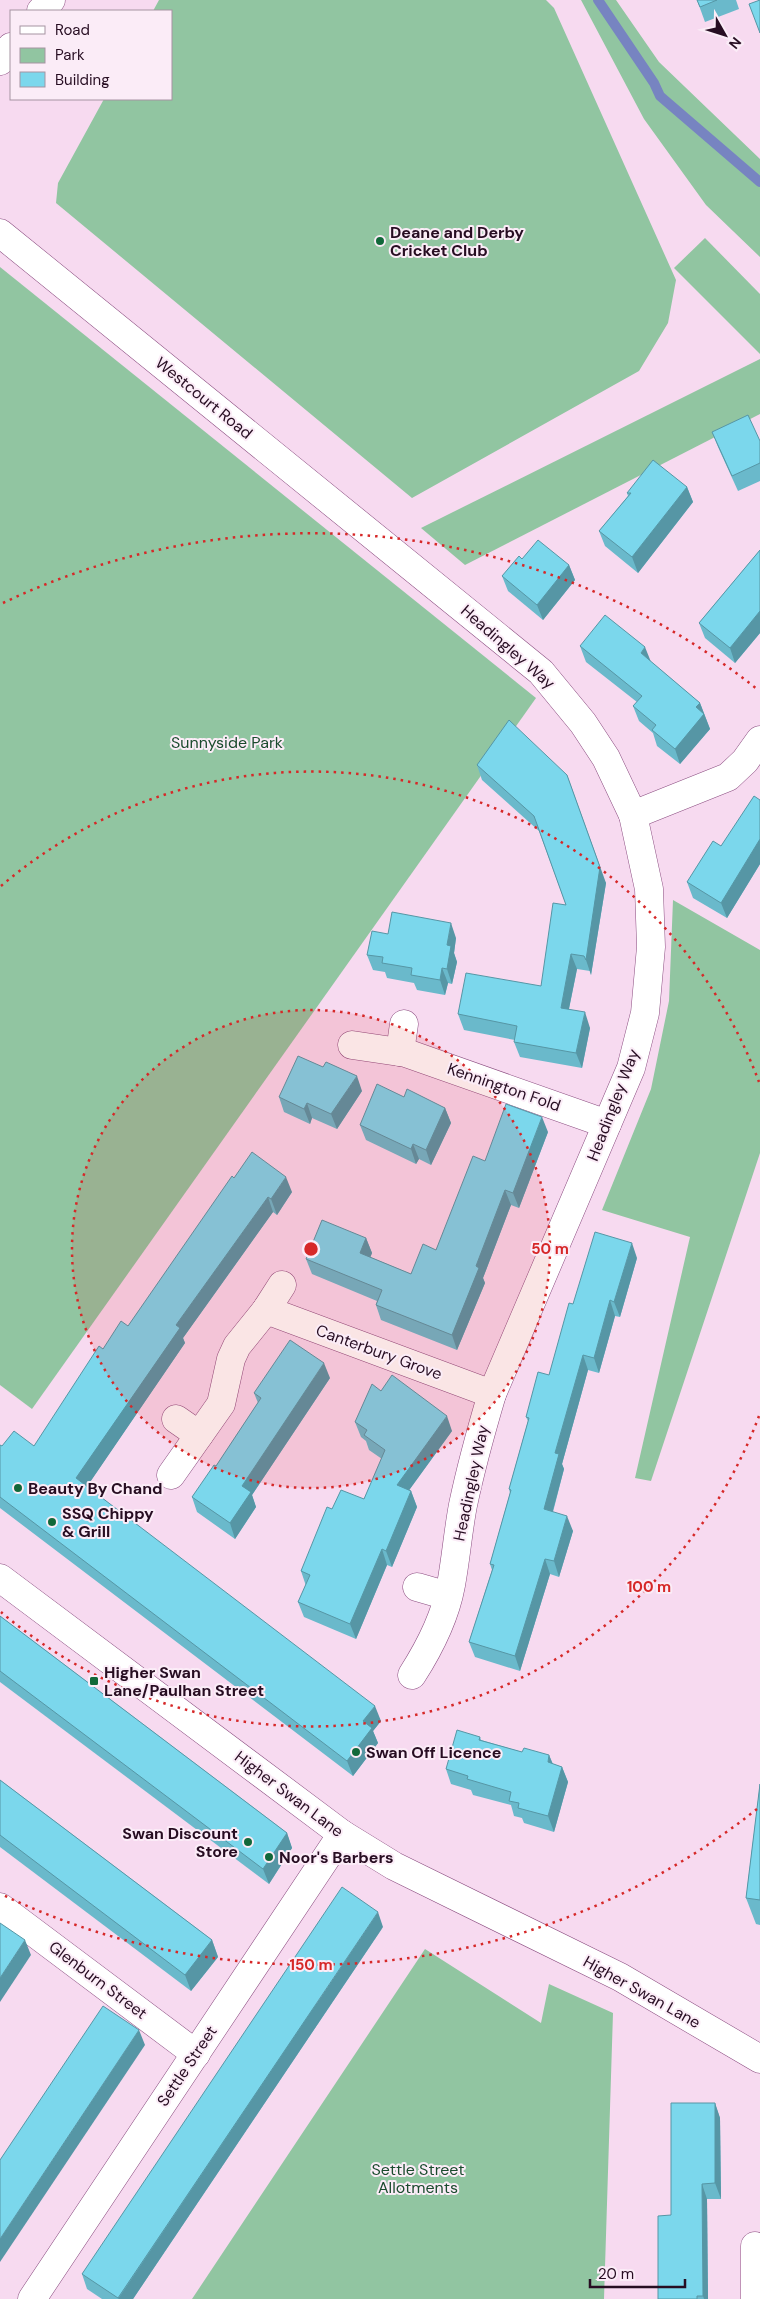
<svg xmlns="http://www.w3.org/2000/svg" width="760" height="2299" font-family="'DM Sans',sans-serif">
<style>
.green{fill:#91c5a1}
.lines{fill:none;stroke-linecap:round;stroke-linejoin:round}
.stream{stroke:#7784c1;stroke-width:10}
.minor-casing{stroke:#8b4d80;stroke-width:29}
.tertiary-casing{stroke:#8b4d80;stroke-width:29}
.minor{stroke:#fff;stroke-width:28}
.tertiary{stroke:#fff;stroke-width:28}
.wall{fill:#6ab9cb}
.shaded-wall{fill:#5696a5}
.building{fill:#7bd7ec;stroke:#5696a5}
.ring{fill:none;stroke:#d62828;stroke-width:2.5;stroke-dasharray:2.5 5}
.poi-dot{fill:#11683a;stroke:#fbecf7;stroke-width:2}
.labels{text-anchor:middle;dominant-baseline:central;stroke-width:4;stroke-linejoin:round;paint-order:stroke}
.poi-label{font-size:16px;font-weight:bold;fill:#270d22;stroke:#fbecf7;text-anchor:start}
.street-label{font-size:16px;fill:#270d22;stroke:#fbecf7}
.park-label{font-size:16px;fill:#1a4b2d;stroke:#fbecf7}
.centre{fill:#d62828;stroke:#fbecf7;stroke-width:2.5}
.ring-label{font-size:15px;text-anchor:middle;font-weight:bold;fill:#d62828;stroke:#fbecf7;stroke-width:4;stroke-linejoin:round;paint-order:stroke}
</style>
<rect width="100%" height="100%" fill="#f7daf0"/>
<!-- green -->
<g class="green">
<polygon points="159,0 546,0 554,8 676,280 668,323 639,371 412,498 56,203 58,183 104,99 171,99 171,11 153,11"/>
<polygon points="581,0 616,0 659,62 760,159 760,257 706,205 644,119"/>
<polygon points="705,238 760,294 760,354 674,268"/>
<polygon points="0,267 536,698 32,1409 0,1385"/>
<polygon points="760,359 760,414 465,565 421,528"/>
<polygon points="673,900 760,950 760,1153 651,1481 635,1478 690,1237 602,1210 651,1089 669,1001"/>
<polygon points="425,1949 541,2023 549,1984 613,2013 604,2299 192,2299"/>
</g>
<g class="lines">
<!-- stream -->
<polyline class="stream" points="598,0 654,83 660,96 760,182"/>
<defs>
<g id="minor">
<polyline points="41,11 51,0"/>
<polyline points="0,61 11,47"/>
<path d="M0,233L541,672L583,723L606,758L633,815L649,889L651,947L645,1013L631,1068L492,1394C481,1431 471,1467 463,1505C458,1531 456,1558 451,1585C445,1618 430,1647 412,1675"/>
<polyline points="633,815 728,777 745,761 760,740"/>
<polyline points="352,1045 406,1053 607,1124"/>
<polyline points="400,1052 404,1024"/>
<polyline points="266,1310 492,1394"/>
<polyline points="176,1419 199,1435"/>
<polyline points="171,1475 221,1404 231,1359 237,1346 266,1310 282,1285"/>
<polyline points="417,1587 448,1596"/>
<polyline points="0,1907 196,2054"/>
<polyline points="32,2299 342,1834"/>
<polyline points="755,2299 755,2246"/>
</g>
<polyline id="tertiary" points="0,1578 342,1834 394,1866 620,1977 760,2059"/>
</defs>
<!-- minor casing -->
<use href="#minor" class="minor-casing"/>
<!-- tertiary casing -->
<use href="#tertiary" class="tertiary-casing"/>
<!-- minor -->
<use href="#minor" class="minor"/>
<!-- tertiary -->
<use href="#tertiary" class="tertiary"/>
</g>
<!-- wall -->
<g class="wall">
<polygon points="697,0 736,0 739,9 705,22"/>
<polygon points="712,432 760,441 760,481 738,491 718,447"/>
<polygon points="687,487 693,502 638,573 605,546 599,531 628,496 627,493"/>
<polygon points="760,550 760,633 735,663 705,638 699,623"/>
<polygon points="522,559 569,565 575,580 543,620 508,591 502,576"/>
<polygon points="580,646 650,661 700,703 710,729 680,764 657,746 653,733 639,721 633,706 637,702 586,662"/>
<polygon points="509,720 606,883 591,975 590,971 577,969 569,1009 590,1028 582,1068 520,1057 514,1042 515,1040 464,1030 458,1014 541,986 566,905 539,831 482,780 477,765"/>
<polygon points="760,800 760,864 727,918 693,898 687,882 721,846"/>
<polygon points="388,934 456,938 454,953 457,962 452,984 448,983 445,995 417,990 414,983 387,978 385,972 373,970 367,955"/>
<polygon points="362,1091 337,1129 312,1118 310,1124 284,1112 279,1097"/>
<polygon points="404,1097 445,1108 451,1123 431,1165 419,1159 416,1164 366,1140 360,1125"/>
<polygon points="548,1132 519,1208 511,1205 483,1278 485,1283 457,1350 381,1320 376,1305 377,1301 312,1274 306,1259 366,1238 372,1253 370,1257 411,1274 436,1250 485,1161"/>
<polygon points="234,1178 292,1192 277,1215 273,1212 183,1338 185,1343 87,1486 381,1721 373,1731 378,1743 353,1776 0,1508 0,1445 2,1446 34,1446 103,1349 128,1326"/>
<polygon points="637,1258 620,1317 615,1316 599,1373 588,1370 562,1464 564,1469 553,1512 573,1531 559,1577 550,1574 520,1671 475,1657 469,1642 492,1570 490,1564 510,1493 509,1489 528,1421 526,1417 549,1375 573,1304"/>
<polygon points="330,1378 252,1495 256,1507 235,1539 197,1512 192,1497 216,1466 258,1403 254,1393"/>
<polygon points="381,1391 452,1431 409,1490 411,1491 417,1507 392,1567 387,1565 356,1639 304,1617 298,1602 306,1586 301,1571 332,1509 364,1499 382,1459 369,1450 366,1441 361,1437 355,1422"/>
<polygon points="0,1616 287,1833 292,1848 269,1884 0,1682"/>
<polygon points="480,1737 481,1740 522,1752 549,1755 553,1764 562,1767 568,1782 554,1832 524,1823 522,1818 514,1816 511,1805 473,1795 471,1790 451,1784 446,1769"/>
<polygon points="0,1780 212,1940 218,1957 191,1991 0,1847"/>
<polygon points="760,1784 760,1925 756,1924 746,1898"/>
<polygon points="383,1927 133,2299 102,2299 87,2289 82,2274"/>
<polygon points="715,2103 720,2118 721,2199 707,2199 708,2299 658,2299 671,2215"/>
</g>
<!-- shaded-wall -->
<g class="shaded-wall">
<polygon points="687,487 693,502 638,573 632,557"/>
<polygon points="569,565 575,580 543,620 537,605"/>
<polygon points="760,611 760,633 735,663 730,648"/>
<polygon points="645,647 651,662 641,653"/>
<polygon points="700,703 710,729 680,764 675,749 696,707"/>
<polygon points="567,775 606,883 591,975 586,960"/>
<polygon points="760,839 760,864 727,918 721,903"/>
<polygon points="451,923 456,938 454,953 457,962 452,984 447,969 447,945"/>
<polygon points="571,954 577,969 566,1023 561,1008"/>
<polygon points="442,968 448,983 445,995 440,980"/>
<polygon points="585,1012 590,1028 582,1068 576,1053"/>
<polygon points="357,1076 362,1091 337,1129 331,1114"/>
<polygon points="307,1103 312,1118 310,1124 304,1109"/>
<polygon points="445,1108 451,1123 431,1165 426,1150"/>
<polygon points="542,1117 548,1132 519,1208 513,1193"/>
<polygon points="413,1144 419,1159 416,1164 411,1149"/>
<polygon points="286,1177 292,1192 277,1215 271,1199"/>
<polygon points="505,1190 511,1205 483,1278 485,1283 457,1350 452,1335 476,1266"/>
<polygon points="268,1197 273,1212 183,1338 185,1343 82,1494 76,1478 176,1325"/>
<polygon points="366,1238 372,1253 366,1269 360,1253"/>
<polygon points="632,1243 637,1258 620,1317 614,1302"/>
<polygon points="610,1300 615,1316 599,1373 594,1358"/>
<polygon points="583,1355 588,1370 562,1464 564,1469 549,1525 544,1509 555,1453"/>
<polygon points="324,1363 330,1378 252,1495 256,1507 235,1539 230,1523 242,1486"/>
<polygon points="447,1416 452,1431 402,1500 397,1485"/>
<polygon points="411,1491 417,1507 392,1567 386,1551"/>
<polygon points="567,1516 573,1531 559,1577 554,1561"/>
<polygon points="382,1549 387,1565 356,1639 350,1624"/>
<polygon points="545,1559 550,1574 520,1671 515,1656"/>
<polygon points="375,1706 381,1721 373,1731 378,1743 353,1776 347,1761 363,1721"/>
<polygon points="549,1755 555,1770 548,1762"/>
<polygon points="562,1767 568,1782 554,1832 548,1816"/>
<polygon points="287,1833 292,1848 269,1884 263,1869"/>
<polygon points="378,1912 383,1927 133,2299 118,2299"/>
<polygon points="25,1940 31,1955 0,2002 0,1978"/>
<polygon points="212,1940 218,1957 191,1991 185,1975"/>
<polygon points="139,2030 145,2045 0,2262 0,2239"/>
<polygon points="715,2103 720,2118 721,2199 715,2183"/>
<polygon points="702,2184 707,2199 708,2299 704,2299 703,2296"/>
</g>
<!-- building -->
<g class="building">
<polygon points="697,0 717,0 700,7"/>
<polygon points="760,0 760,33 749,4"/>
<polygon points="748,415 760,441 760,463 732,476 712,432"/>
<polygon points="653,460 687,487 632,557 599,531 631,493 627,493"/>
<polygon points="538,540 569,565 537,605 502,576 519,556 522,559"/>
<polygon points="760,550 760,611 730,648 699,623"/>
<polygon points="605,615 645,647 641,653 700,703 696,707 704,714 675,749 652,730 656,725 633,706 642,696 580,646"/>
<polygon points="509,720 567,775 600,867 586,960 584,956 571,954 561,1008 585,1012 576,1053 514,1042 517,1026 458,1014 466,973 541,986 553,903 566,905 534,816 477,765"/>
<polygon points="754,796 760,800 760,839 721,903 687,882 713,841 721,846"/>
<polygon points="392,912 451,923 447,945 451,946 447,969 442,968 440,980 411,975 412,968 382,963 383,957 367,955 372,931 388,934"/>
<polygon points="298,1056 323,1067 326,1062 357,1076 331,1114 307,1103 304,1109 279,1097"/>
<polygon points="377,1084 404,1097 407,1089 445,1108 426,1150 413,1144 411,1149 360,1125"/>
<polygon points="506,1104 542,1117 513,1193 505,1190 476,1266 479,1268 452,1335 376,1305 382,1290 306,1259 322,1220 366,1238 360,1253 411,1274 423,1244 436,1250 473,1156 485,1161"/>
<polygon points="252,1152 286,1177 271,1199 268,1197 176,1325 180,1328 76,1478 375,1706 363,1721 372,1728 347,1761 0,1497 0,1445 2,1446 14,1431 34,1446 99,1346 103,1349 121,1321 128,1326 232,1176 234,1178"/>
<polygon points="595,1232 632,1243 614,1302 610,1300 594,1358 583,1355 555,1453 559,1454 544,1509 567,1516 554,1561 545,1559 515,1656 469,1642 494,1565 490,1564 511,1490 509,1489 529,1418 526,1417 538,1372 549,1375 569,1303 573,1304"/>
<polygon points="290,1340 324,1363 242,1486 251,1492 230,1523 192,1497 214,1465 216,1466 261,1398 254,1393"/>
<polygon points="392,1375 447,1416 397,1485 411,1491 386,1551 382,1549 350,1624 298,1602 310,1575 301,1571 327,1507 332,1509 341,1490 364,1499 385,1450 364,1435 367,1430 355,1422 372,1384 381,1391"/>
<polygon points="0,1616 287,1833 263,1869 0,1671"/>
<polygon points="457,1730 480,1737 479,1740 522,1752 524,1748 549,1755 548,1762 562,1767 548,1816 518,1808 519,1803 509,1801 511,1792 467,1779 468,1776 446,1769"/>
<polygon points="0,1780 212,1940 185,1975 0,1835"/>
<polygon points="760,1784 760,1900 746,1898"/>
<polygon points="342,1887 378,1912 118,2298 82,2274"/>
<polygon points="0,1923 25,1940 0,1978"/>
<polygon points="103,2006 139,2030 0,2239 0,2160"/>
<polygon points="671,2103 715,2103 715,2183 702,2184 703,2296 697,2296 697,2299 658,2299 658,2216 671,2215"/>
</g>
<!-- distance rings -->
<circle cx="311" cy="1249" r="239" fill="#d62828" fill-opacity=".12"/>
<g class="ring">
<circle cx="311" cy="1249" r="239"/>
<path d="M759 1416A478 478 0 0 1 1 1612M1 886A478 478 0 0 1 759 1082"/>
<path d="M757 1809A716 716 0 0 1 3 1895M3 603A716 716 0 0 1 757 689"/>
</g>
<!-- markers -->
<g class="poi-dot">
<circle cx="380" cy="241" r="5"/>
<circle cx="18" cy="1488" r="5"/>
<circle cx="52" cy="1522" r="5"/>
<rect x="89" y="1676" width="10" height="10" rx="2.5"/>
<circle cx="356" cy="1752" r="5"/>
<circle cx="248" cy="1842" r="5"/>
<circle cx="269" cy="1857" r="5"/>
</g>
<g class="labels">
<!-- poi labels -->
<g class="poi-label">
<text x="390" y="232">Deane and Derby<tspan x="390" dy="18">Cricket Club</tspan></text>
<text x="28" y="1488">Beauty By Chand</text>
<text x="62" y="1513">SSQ Chippy<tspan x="62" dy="18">&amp; Grill</tspan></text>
<text x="104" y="1672">Higher Swan<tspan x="104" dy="18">Lane/Paulhan Street</tspan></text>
<text x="366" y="1752">Swan Off Licence</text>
<text x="238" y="1833" text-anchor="end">Swan Discount<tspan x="238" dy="18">Store</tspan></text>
<text x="279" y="1857">Noor's Barbers</text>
</g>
<!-- street labels -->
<g class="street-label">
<text transform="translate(204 398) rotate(39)">Westcourt Road</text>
<text transform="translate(508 647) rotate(41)">Headingley Way</text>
<text transform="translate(504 1087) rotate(19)">Kennington Fold</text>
<text transform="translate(613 1105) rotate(-69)">Headingley Way</text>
<text transform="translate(379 1352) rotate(20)">Canterbury Grove</text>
<text transform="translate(471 1483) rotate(-78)">Headingley Way</text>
<text transform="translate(289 1794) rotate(37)">Higher Swan Lane</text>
<text transform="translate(98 1980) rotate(37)">Glenburn Street</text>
<text transform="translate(642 1992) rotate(29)">Higher Swan Lane</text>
<text transform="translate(187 2066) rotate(-56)">Settle Street</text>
</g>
<!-- park labels -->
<g class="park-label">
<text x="227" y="742">Sunnyside Park</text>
<text x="418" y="2169">Settle Street<tspan x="418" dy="18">Allotments</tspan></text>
</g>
</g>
<circle cx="311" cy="1249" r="8" class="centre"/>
<g class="ring-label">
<text x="550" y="1254">50 m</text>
<text x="649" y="1592">100 m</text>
<text x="311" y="1970">150 m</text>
</g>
<!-- legend -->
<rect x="10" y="10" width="162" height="90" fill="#fbecf7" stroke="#a693a2"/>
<rect x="20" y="26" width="25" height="8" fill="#ffffff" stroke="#a693a2"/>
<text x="55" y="35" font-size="15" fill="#270d22">Road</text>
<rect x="20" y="48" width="25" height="15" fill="#91c5a1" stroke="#a693a2"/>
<text x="55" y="60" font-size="15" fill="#270d22">Park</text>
<rect x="20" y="72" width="25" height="15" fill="#7bd7ec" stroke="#a693a2"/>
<text x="55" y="85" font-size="15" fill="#270d22">Building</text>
<!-- north arrow -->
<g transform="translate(725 35) rotate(129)" stroke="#fbecf7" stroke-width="4" paint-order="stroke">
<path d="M0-4L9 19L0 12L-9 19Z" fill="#270d22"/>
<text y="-8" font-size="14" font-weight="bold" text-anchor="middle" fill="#270d22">N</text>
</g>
<!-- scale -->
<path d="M590 2279v8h95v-8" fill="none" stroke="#270d22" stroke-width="2.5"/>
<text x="598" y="2279" font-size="15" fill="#270d22" stroke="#fbecf7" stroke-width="4" paint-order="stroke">20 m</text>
</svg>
